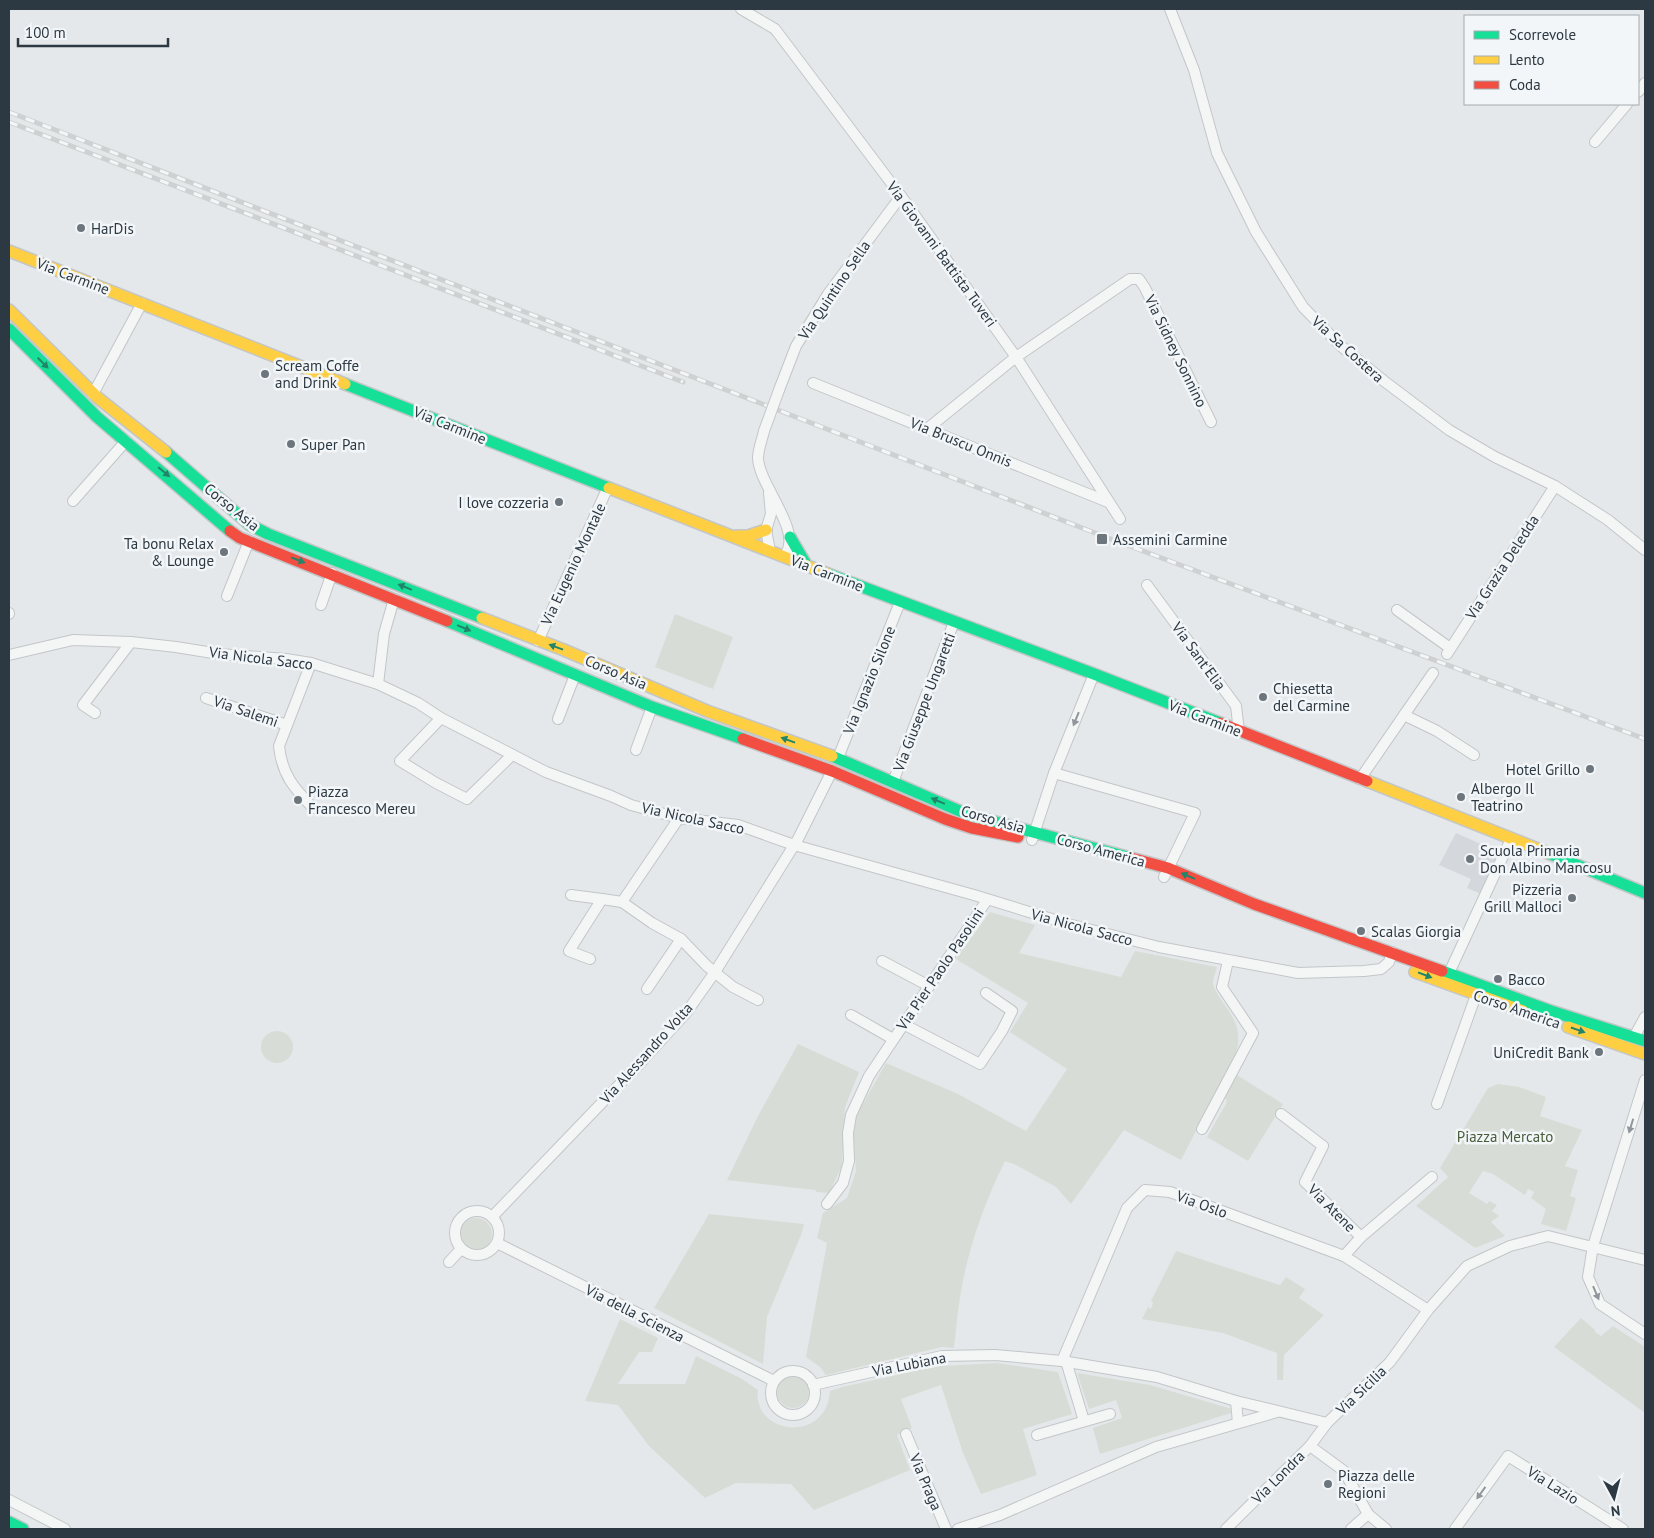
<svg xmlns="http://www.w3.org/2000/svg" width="1654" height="1538" font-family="'PT Sans',sans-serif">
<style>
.built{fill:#d4d8dd}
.green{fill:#d7ddd6}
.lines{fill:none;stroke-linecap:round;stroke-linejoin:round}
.street-casing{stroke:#c3c6c8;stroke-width:12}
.fast-casing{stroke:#c3c6c8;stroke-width:14}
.slow-casing{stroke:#c3c6c8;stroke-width:14}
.jam-casing{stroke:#c3c6c8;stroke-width:14}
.street{stroke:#f4f6f6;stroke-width:10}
.fast{stroke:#16e098;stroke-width:11}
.slow{stroke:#ffcf43;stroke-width:11}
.jam{stroke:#f24e42;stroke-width:11}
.rail-casing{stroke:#ced0d1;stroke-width:5}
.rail{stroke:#f3f6f8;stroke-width:3;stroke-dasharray:9;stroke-linecap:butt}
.street-bridge-casing{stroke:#c3c6c8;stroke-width:12;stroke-linecap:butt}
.street-bridge{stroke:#f4f6f6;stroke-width:10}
.oneway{fill:#228469}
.oneway2{fill:#90979c}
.poi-dot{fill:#6d767d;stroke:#f3f6f8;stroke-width:2}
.labels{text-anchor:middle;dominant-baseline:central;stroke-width:5;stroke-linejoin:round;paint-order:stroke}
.poi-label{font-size:15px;fill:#2c3842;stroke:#f3f6f8;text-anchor:start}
.street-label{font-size:15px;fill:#2c3842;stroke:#f3f6f8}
.park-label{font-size:15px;fill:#475d3a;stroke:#f3f6f8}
</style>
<rect width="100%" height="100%" fill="#e5e8ea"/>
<!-- built -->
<polygon class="built" points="1456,833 1501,853 1481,894 1467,888 1471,879 1439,865"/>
<!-- green -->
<g class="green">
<polygon points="675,614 733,637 713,689 655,667"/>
<path d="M990,912L1035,925L1019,953L1121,977L1135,951L1217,967C1216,972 1213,978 1213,983C1214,989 1219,996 1222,1001C1236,1020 1243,1033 1235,1056L1181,1160L1124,1130L1071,1204L1056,1187L1014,1164L1005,1161C984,1204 967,1251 960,1298C957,1315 956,1331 954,1348L942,1347L826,1375L820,1367L806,1357L827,1243L817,1238L823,1213L847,1198L856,1171L853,1128L857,1114L886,1063L958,1094L1026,1131L1067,1069L1010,1032L1028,1003L956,959Z"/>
<circle cx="277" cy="1047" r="16"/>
<polygon points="798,1044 859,1072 845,1107 842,1166 829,1193 817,1192 815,1190 727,1180 759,1114"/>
<polygon points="1237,1075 1283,1104 1248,1161 1207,1137 1227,1102 1225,1097"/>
<polygon points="1498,1084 1519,1087 1546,1097 1540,1116 1582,1130 1565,1166 1578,1170 1570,1196 1576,1198 1566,1231 1541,1224 1546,1209 1531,1198 1534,1192 1528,1189 1525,1195 1493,1174 1483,1171 1469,1193 1487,1204 1489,1201 1497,1205 1492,1211 1499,1216 1491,1222 1505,1236 1475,1248 1416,1206 1448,1177 1440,1168 1488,1088"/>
<polygon points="709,1214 804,1224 801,1235 767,1317 763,1364 654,1308"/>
<circle cx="476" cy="1234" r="16"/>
<polygon points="1176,1251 1280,1285 1286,1277 1305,1289 1299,1298 1324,1315 1284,1355 1283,1380 1277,1380 1277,1353 1223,1333 1142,1319 1148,1307 1151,1309 1153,1303 1151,1301"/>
<polygon points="1581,1318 1595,1330 1595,1332 1601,1336 1613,1326 1645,1347 1645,1413 1554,1347"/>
<path d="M620,1319L658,1338L652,1352H639L618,1384H685L696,1356L742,1379L758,1390C752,1434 826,1445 830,1391L842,1387L897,1375L924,1367L997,1363L1058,1372L1072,1414L1023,1429L1037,1475L981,1494L963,1453L941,1385L901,1399L912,1428L897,1435L910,1470L814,1510L791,1484L736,1483L705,1498L649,1446L618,1405L585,1401Z"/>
<polygon points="1077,1373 1150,1385 1232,1409 1231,1413 1100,1454 1093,1428 1122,1418 1116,1400 1089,1409"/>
<circle cx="793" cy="1392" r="16"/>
</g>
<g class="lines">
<defs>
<g id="street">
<polyline points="741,9 775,29 901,196 1016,357 1120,519"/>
<polyline points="1170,9 1194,70 1217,153 1256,232 1303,307 1341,346 1384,381 1449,430 1495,457 1555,486 1608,520 1645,550"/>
<polyline points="1638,92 1645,83"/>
<polyline points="1595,142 1627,104"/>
<polyline points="813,383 1108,502"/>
<polyline points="779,390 796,346 828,294 901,196"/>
<polyline points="93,394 142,303"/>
<polyline points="927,429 1016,357 1130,279 1139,279 1145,288 1211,422"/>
<path d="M764,431C762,440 758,450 758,458C759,486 805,533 784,556"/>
<polyline points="769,493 771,514 766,530 770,551"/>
<polyline points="73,501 126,441"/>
<polyline points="1147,585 1236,706 1239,731"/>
<polyline points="227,596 249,541"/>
<polyline points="321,605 332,573"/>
<polyline points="1397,610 1450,648"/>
<polyline points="9,614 9,613"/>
<polyline points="538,641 608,487"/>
<polyline points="1447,654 1555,486"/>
<polyline points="9,655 73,640 131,642 176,647 219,654 286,659 311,663 378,684 418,703 441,718 546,772 611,796 631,805 679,818 738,825 794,845 974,895 1068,924 1159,947 1298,973 1364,971 1381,969 1389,962 1392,952"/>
<path d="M311,663L279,746C282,775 294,788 313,808"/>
<polyline points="378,684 384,634 394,599"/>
<polyline points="206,698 287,725"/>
<polyline points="95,713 83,705 131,642"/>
<polyline points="1404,715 1437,731 1474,755"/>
<polyline points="441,718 400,761 436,783 467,799 512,755"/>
<polyline points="558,719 575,675"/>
<polyline points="636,750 652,707"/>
<polyline points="838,758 900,602"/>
<polyline points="1054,773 1195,813 1164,877"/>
<polyline points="1360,779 1433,673"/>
<polyline points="893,782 954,622"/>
<polyline points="1032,840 1054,773 1094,674"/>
<polyline points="571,895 602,899"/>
<polyline points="622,902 679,818"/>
<polyline points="590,959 569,951 602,899 622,902 652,923 681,939 707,966 733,987 758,1000"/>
<polyline points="882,961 929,986"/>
<polyline points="1449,973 1511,839"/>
<polyline points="647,989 681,939"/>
<polyline points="851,1015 893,1039"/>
<polyline points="903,1024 980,1064 1002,1031 1012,1011 986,993"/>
<polyline points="1634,1037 1645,1017"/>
<polyline points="1645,1080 1593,1246 1588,1277 1600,1304 1645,1334"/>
<polyline points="1437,1104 1476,995"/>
<polyline points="1281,1114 1323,1146 1305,1182 1361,1237"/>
<polyline points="1202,1129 1253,1033 1222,987 1228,961"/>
<polyline points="827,1204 843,1183 849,1161 848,1133 851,1115 869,1076 987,900"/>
<circle cx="477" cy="1233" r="22"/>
<polyline points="492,1217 643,1060 686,1013 715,972 798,839 832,771"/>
<polyline points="497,1243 774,1381"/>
<polyline points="1344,1256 1361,1237 1432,1177"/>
<polyline points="449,1262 461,1249"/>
<polyline points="1062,1361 1127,1208 1145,1190 1170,1192 1344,1256 1428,1310"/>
<polyline points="1066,1361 1084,1421"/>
<circle cx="793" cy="1393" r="22"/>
<polyline points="813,1385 942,1356 995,1355 1062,1361 1157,1377 1236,1401 1327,1423"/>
<polyline points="1236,1401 1238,1423"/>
<polyline points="906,1434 946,1529"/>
<polyline points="1037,1435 1110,1414"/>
<polyline points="1310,1446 1344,1471 1368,1514 1386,1529"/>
<polyline points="9,1500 65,1529"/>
<polyline points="958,1529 1000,1515 1156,1447 1277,1412"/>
<polyline points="1226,1529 1310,1446 1327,1423 1390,1362 1428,1310 1467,1266 1510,1246 1548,1236 1645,1260"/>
<polyline points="1351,1529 1368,1514"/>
<polyline points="1455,1529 1508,1456 1623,1529"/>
</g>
<g id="fast">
<polyline points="9,329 97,417 230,531"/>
<polyline points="345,384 609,488"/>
<polyline points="166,452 250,525 268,534 482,618"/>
<polyline points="790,537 807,566"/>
<polyline points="828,574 1094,674 1220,723"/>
<polyline points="447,621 652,707 743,739"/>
<polyline points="832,756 969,815 1131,858"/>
<polyline points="1548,853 1645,893"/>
<polyline points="1442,971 1551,1011 1645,1041"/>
<polyline points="9,1522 23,1529"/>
</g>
<g id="slow">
<polyline points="9,251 345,384"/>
<polyline points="9,310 98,398 166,452"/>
<polyline points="609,488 828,574"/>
<polyline points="736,536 748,536 766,530"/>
<polyline points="482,618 564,650 707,711 832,756"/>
<polyline points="1367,781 1548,853"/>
<polyline points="1415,972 1523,1011"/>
<polyline points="1568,1027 1645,1054"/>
</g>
<g id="jam">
<polyline points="230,531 240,538 447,621"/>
<polyline points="1220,723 1367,781"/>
<polyline points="743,739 832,771 945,819 972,828 1018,837"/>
<polyline points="1131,858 1168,868 1254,904 1442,971"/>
</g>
</defs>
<!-- street casing -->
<use href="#street" class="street-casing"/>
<!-- fast casing -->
<use href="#fast" class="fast-casing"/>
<!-- slow casing -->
<use href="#slow" class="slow-casing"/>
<!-- jam casing -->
<use href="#jam" class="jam-casing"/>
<!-- street -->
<use href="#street" class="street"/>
<!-- fast -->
<use href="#fast" class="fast"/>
<!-- slow -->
<use href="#slow" class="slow"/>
<!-- jam -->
<use href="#jam" class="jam"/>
<defs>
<g id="rail">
<polyline points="9,112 1103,536 1645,739"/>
<polyline points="9,122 683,382"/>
</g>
</defs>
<!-- rail casing -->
<use href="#rail" class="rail-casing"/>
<!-- rail -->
<use href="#rail" class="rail"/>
<defs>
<polyline id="street-bridge" points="764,431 779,390"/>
</defs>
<!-- street-bridge casing -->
<use href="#street-bridge" class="street-bridge-casing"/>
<!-- street-bridge -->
<use href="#street-bridge" class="street-bridge"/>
</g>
<!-- one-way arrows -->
<defs><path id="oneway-solid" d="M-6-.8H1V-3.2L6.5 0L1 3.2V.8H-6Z" transform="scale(1.25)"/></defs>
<g class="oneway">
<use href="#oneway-solid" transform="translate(43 363) rotate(45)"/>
<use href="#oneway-solid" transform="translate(164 472) rotate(40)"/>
<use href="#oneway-solid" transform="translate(298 560) rotate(21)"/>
<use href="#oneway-solid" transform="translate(405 587) rotate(-158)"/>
<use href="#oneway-solid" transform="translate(464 628) rotate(23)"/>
<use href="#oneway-solid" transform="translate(556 647) rotate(-160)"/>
<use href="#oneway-solid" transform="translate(788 740) rotate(-160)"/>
<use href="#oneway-solid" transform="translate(938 801) rotate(-157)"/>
<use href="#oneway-solid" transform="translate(1188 876) rotate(-157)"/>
<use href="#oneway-solid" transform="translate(1425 975) rotate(21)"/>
<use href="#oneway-solid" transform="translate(1578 1030) rotate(19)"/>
</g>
<g class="oneway2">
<use href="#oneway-solid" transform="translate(1076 719) rotate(112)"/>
<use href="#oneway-solid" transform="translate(1631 1126) rotate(107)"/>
<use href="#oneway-solid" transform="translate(1596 1293) rotate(67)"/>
<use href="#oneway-solid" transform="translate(1481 1493) rotate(126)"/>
</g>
<!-- markers -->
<g class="poi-dot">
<circle cx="81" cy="228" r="5"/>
<circle cx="265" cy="374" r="5"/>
<circle cx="291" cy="444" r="5"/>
<circle cx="559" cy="502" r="5"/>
<rect x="1096" y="533" width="12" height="12" rx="2.5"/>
<circle cx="224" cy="552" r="5"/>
<circle cx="1263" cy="697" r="5"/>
<circle cx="1590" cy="769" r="5"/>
<circle cx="1461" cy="797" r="5"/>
<circle cx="298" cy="800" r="5"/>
<circle cx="1470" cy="859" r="5"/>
<circle cx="1572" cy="898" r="5"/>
<circle cx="1361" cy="931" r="5"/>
<circle cx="1498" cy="979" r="5"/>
<circle cx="1599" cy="1052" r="5"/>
<circle cx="1328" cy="1484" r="5"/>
</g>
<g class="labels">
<!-- poi labels -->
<g class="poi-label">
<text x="91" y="228">HarDis</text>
<text x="275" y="365">Scream Coffe<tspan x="275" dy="17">and Drink</tspan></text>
<text x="301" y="444">Super Pan</text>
<text x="549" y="502" text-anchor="end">I love cozzeria</text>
<text x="1113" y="539">Assemini Carmine</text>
<text x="214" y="543" text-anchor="end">Ta bonu Relax<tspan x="214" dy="17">&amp; Lounge</tspan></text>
<text x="1273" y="688">Chiesetta<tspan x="1273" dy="17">del Carmine</tspan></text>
<text x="1580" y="769" text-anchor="end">Hotel Grillo</text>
<text x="1471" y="788">Albergo Il<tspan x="1471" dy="17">Teatrino</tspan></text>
<text x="308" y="791">Piazza<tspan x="308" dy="17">Francesco Mereu</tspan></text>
<text x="1480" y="850">Scuola Primaria<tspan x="1480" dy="17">Don Albino Mancosu</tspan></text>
<text x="1562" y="889" text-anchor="end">Pizzeria<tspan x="1562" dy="17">Grill Malloci</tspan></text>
<text x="1371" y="931">Scalas Giorgia</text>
<text x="1508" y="979">Bacco</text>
<text x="1589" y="1052" text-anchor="end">UniCredit Bank</text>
<text x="1338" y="1475">Piazza delle<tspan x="1338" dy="17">Regioni</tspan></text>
</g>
<!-- street labels -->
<g class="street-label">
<text transform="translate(942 254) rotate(54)">Via Giovanni Battista Tuveri</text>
<text transform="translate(73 276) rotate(21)">Via Carmine</text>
<text transform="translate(834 290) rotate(-56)">Via Quintino Sella</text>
<text transform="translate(1348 349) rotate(42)">Via Sa Costera</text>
<text transform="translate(1176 351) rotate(64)">Via Sidney Sonnino</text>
<text transform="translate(450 425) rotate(22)">Via Carmine</text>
<text transform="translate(961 442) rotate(22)">Via Bruscu Onnis</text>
<text transform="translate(232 507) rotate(39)">Corso Asia</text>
<text transform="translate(573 564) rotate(-65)">Via Eugenio Montale</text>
<text transform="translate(1502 567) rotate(-57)">Via Grazia Deledda</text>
<text transform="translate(827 573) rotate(21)">Via Carmine</text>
<text transform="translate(1199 656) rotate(54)">Via Sant'Elia</text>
<text transform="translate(261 658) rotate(7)">Via Nicola Sacco</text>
<text transform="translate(616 672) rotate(23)">Corso Asia</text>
<text transform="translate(869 680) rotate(-68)">Via Ignazio Silone</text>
<text transform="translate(924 702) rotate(-69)">Via Giuseppe Ungaretti</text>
<text transform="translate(246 711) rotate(19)">Via Salemi</text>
<text transform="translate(1205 718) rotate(21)">Via Carmine</text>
<text transform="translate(693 818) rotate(12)">Via Nicola Sacco</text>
<text transform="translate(993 819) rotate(16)">Corso Asia</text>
<text transform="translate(1101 850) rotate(15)">Corso America</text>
<text transform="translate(1082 927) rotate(15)">Via Nicola Sacco</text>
<text transform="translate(940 969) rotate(-56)">Via Pier Paolo Pasolini</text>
<text transform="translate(1517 1009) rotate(19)">Corso America</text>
<text transform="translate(646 1053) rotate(-48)">Via Alessandro Volta</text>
<text transform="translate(1202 1204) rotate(20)">Via Oslo</text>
<text transform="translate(1332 1208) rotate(45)">Via Atene</text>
<text transform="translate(635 1313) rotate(27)">Via della Scienza</text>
<text transform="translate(909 1364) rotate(-11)">Via Lubiana</text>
<text transform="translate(1361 1390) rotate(-44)">Via Sicilia</text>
<text transform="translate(1278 1477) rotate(-45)">Via Londra</text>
<text transform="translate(926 1482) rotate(67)">Via Praga</text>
<text transform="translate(1553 1485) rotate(32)">Via Lazio</text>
</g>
<!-- park labels -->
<g class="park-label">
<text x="1505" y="1136">Piazza Mercato</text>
</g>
</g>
<!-- border -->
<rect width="1654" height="1538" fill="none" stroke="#2c3842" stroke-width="20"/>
<!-- legend -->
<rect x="1464" y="15" width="175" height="90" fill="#f3f6f8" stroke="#a3aaaf"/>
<rect x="1474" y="31" width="25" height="8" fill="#16e098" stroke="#a3aaaf"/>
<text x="1509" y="40" font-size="15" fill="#2c3842">Scorrevole</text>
<rect x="1474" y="56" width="25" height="8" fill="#ffcf43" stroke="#a3aaaf"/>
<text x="1509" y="65" font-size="15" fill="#2c3842">Lento</text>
<rect x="1474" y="81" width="25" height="8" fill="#f24e42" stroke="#a3aaaf"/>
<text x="1509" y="90" font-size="15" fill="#2c3842">Coda</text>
<!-- north arrow -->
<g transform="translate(1614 1498) rotate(173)" stroke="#f3f6f8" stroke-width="4" paint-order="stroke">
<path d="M0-4L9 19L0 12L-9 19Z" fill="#2c3842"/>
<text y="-8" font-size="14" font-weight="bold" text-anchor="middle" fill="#2c3842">N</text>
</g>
<!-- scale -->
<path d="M18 38v8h150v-8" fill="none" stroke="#2c3842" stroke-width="2.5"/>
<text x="25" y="38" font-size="15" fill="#2c3842" stroke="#f3f6f8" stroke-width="4" paint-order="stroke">100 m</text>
</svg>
